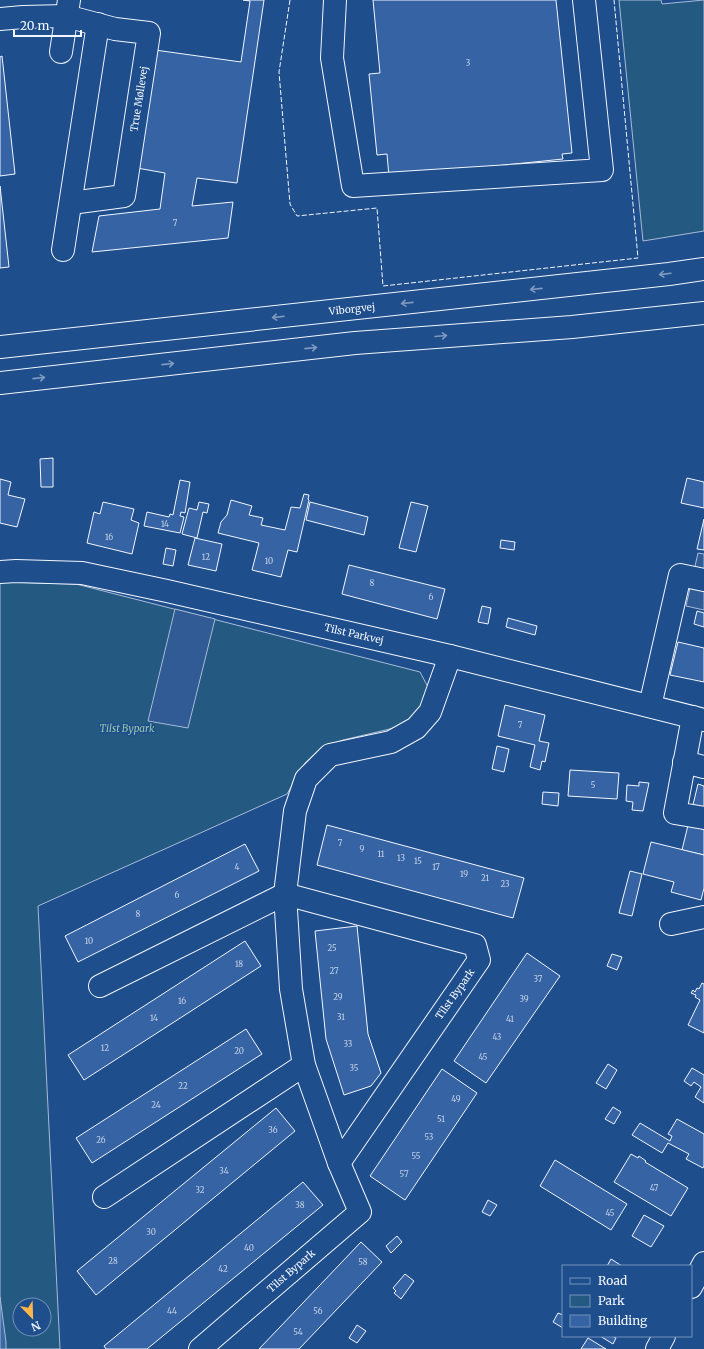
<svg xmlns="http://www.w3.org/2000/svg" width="704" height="1349" font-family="Merriweather,serif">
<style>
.green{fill:#245a82;stroke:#a8bbd7;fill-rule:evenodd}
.parking{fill:#305b95;stroke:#a8bbd7}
.water{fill:#3b69a3;stroke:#a8bbd7}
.building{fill:#3563a3;stroke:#f2f6ff}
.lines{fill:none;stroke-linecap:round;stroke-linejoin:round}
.minor-casing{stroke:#f2f6ff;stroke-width:24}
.major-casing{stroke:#f2f6ff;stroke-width:24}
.minor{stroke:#1f4e8c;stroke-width:22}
.major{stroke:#1f4e8c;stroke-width:22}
.fence{stroke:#f2f6ff;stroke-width:1;stroke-dasharray:5 2;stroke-linecap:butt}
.oneway{stroke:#7e9ac0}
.labels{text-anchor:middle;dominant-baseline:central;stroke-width:3;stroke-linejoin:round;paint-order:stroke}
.number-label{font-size:8px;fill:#c3d1e8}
.street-label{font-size:10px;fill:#f2f6ff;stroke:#1f4e8c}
.park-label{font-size:10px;font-style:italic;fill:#97c8a6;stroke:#1f4e8c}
</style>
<rect width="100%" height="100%" fill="#1f4e8c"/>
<!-- green -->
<g class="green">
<polygon points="619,0 661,0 662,4 704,0 704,231 643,241"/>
<path d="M0,582L76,584L420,672L429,689L416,715L394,728L343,740L321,748L305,763L287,794L38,906L60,1349H0ZM20,1305H44V1329H20Z"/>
</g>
<!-- parking -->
<g class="parking">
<polygon points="698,553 704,554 704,610 686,606"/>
<polygon points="175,609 215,619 188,728 148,721"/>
</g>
<!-- water -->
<polygon class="water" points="0,1297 6,1342 6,1349 0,1349"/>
<!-- building -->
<g class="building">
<polygon points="243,0 264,0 237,183 197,178 192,206 233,202 228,238 92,252 99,216 160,209 165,173 137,168 155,50 241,62 250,1"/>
<polygon points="373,0 556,0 572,153 562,154 563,159 389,177 387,154 377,155 369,74 380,73"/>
<polygon points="2,56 15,174 0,176 0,57"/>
<polygon points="0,186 9,267 0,268"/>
<polygon points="53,458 53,487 41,487 40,459"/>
<polygon points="687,478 704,482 704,508 681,503"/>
<polygon points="0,479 11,482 8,495 25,499 17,527 0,523"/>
<polygon points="180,480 190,482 185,513 181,512 180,516 184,517 180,533 144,526 147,512 169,517 170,514 173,515"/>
<polygon points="304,494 309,495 308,499 309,500 297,552 288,550 281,577 252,570 259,543 218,533 221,522 227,515 231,500 252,506 249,515 263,518 261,525 285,530 291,507 300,508"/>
<polygon points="103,502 134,509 131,520 139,523 132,554 87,543 94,512 100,514"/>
<polygon points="199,502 209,504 207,513 203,512 197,538 182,534 189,508 197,510"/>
<polygon points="310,502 368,517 364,535 306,520"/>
<polygon points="411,502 428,506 416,552 399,548"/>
<polygon points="704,519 704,550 697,549"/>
<polygon points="195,538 222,544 216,571 188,565"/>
<polygon points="501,540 515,542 514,550 500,548"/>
<polygon points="166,548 176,550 173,566 163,564"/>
<polygon points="349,565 445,589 437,619 342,594"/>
<polygon points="482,606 491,608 488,624 478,622"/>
<polygon points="697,611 704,613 704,627 694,624"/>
<polygon points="508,618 537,626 535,635 506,627"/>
<polygon points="678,642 704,648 704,682 670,675"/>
<polygon points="505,705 545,715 539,741 549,743 545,762 542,761 540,770 530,767 535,745 498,736"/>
<polygon points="497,746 509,749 504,772 492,769"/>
<polygon points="570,770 619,773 617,799 568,796"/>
<polygon points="639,782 649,783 643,811 632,810 633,802 626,801 627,785 639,786"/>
<polygon points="698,784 704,786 704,855 682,850"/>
<polygon points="543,792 559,793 558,806 542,804"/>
<polygon points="327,825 524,878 513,918 317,865"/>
<polygon points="651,842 704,855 704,888 701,900 671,892 674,882 643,874"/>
<polygon points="245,844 259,871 78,962 65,936"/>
<polygon points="630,871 642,874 632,916 619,913"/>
<polygon points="357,926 368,1034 381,1073 371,1086 344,1095 326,1039 315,931"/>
<polygon points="245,941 261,966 84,1080 68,1055"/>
<polygon points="527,953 560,976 486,1083 454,1061"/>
<polygon points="612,954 622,957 617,970 607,966"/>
<polygon points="702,983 704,984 704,1033 688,1025 700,1000 695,997 696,995 691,993 693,990 695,992 697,988 699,989"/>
<polygon points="246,1029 262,1054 92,1163 76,1138"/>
<polygon points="608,1064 617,1070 606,1089 596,1083"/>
<polygon points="692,1068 704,1075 704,1103 695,1097 701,1087 694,1082 691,1086 684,1081"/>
<polygon points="442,1069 477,1093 405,1200 370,1176"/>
<polygon points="613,1107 621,1112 614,1124 605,1119"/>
<polygon points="276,1108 295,1131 96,1295 77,1271"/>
<polygon points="677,1119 704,1134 704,1166 703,1168 686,1159 689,1154 668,1143 662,1153 632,1135 640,1123 670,1141 672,1136 668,1134"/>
<polygon points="631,1154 638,1158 639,1156 646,1161 645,1162 688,1188 671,1216 614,1182"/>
<polygon points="555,1160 627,1204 611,1230 540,1186"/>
<polygon points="303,1182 323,1205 147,1349 106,1349 104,1346"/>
<polygon points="488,1200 497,1205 490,1216 482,1212"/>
<polygon points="644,1215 664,1226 651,1247 632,1236"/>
<polygon points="397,1236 402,1242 391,1253 386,1246"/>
<polygon points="361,1242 382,1262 299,1349 259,1349"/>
<polygon points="611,1259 622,1266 607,1266"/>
<polygon points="405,1274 414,1281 401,1299 394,1293 396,1291 393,1288"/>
<polygon points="558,1313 563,1315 563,1328 553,1322"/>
<polygon points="357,1325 366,1331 357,1343 349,1338"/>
<polygon points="600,1336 612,1336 616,1338 613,1344"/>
<polygon points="588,1338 606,1349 581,1349"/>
</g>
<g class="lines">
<defs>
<g id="minor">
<polyline points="335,0 332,58 353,186 602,170 584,0"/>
<polyline points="0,19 23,17 66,16 115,29 149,33 124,196 71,203"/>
<polyline points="61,52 69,0"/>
<polyline points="63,250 98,24"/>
<polyline points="0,572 16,571 82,573 167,591 450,656 704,720"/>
<polyline points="650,706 680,575 704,580"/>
<polyline points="693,717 675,813 704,818"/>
<polyline points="684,762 704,767"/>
<polyline points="671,924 704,917"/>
<polyline points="100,986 285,894 475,945 479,960 339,1163"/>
<polyline points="104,1197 304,1065"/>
<polyline points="691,1287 704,1263"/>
<polyline points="200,1349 360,1212 339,1163 304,1065 291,989 285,894 295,811 306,779 330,755 391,742 416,728 430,712 450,656"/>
<polyline points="657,1349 664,1336"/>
</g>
<g id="major">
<polyline points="0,347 669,274 704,269"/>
<polyline points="0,383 355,343 572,327 704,313"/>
</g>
</defs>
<!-- minor casing -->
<use href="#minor" class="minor-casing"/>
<!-- major casing -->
<use href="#major" class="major-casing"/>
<!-- minor -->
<use href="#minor" class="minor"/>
<!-- major -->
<use href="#major" class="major"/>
<!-- fence -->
<polyline class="fence" points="290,0 279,72 290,204 297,216 377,208 383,286 638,258 614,0"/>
</g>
<!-- one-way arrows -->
<defs><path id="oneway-shaft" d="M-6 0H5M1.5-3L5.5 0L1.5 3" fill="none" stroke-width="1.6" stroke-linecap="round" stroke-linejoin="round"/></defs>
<g class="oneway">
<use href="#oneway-shaft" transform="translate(665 274) rotate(173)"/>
<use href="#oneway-shaft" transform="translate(536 289) rotate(174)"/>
<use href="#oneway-shaft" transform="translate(407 303) rotate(174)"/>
<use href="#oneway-shaft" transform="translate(278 317) rotate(174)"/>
<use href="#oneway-shaft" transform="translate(441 336) rotate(-5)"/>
<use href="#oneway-shaft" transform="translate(311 348) rotate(-6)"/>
<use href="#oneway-shaft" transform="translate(168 364) rotate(-6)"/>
<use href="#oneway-shaft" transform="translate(39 378) rotate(-6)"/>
</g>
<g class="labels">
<!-- number labels -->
<g class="number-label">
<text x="468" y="63">3</text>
<text x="175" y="223">7</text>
<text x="165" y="524">14</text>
<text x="109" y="537">16</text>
<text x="206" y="557">12</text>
<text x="269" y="561">10</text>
<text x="372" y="583">8</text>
<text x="431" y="597">6</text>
<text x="520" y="725">7</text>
<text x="593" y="785">5</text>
<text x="340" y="843">7</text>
<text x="362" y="849">9</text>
<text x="381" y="854">11</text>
<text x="401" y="858">13</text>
<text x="418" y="861">15</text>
<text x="237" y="867">4</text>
<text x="436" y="867">17</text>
<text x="464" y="874">19</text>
<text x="485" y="878">21</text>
<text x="505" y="884">23</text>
<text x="177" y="895">6</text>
<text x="138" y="914">8</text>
<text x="89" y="941">10</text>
<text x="332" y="948">25</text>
<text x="239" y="964">18</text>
<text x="334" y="971">27</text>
<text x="538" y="979">37</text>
<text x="338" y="997">29</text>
<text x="524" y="999">39</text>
<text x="182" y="1001">16</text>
<text x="341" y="1017">31</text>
<text x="154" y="1018">14</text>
<text x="510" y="1019">41</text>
<text x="497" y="1037">43</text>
<text x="348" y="1044">33</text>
<text x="105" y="1048">12</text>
<text x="239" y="1051">20</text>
<text x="483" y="1057">45</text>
<text x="354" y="1068">35</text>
<text x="183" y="1086">22</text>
<text x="456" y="1099">49</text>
<text x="156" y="1105">24</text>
<text x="441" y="1119">51</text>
<text x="273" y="1130">36</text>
<text x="429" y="1137">53</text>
<text x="101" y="1140">26</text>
<text x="416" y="1156">55</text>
<text x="224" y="1171">34</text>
<text x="404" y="1174">57</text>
<text x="654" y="1188">47</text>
<text x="200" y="1190">32</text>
<text x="300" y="1205">38</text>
<text x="610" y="1213">45</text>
<text x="151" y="1232">30</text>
<text x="249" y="1248">40</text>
<text x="113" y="1261">28</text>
<text x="363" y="1262">58</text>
<text x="223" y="1269">42</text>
<text x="172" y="1311">44</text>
<text x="318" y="1311">56</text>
<text x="298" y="1332">54</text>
</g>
<!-- street labels -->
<g class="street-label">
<text transform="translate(139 99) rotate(-81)">True Møllevej</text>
<text transform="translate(352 309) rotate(-6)">Viborgvej</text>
<text transform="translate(354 634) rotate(13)">Tilst Parkvej</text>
<text transform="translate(455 994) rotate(-55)">Tilst Bypark</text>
<text transform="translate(291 1271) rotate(-41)">Tilst Bypark</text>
</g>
<!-- park labels -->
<g class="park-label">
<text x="127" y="728">Tilst Bypark</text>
</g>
</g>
<!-- legend -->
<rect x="562" y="1265" width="130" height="72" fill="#1f4e8c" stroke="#7391ba"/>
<rect x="570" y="1278" width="20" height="6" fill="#1f4e8c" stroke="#7391ba"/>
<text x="598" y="1285" font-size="12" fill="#f2f6ff">Road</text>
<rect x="570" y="1295" width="20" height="12" fill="#245a82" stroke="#7391ba"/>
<text x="598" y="1305" font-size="12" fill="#f2f6ff">Park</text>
<rect x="570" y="1315" width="20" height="12" fill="#3563a3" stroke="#7391ba"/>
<text x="598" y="1325" font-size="12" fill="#f2f6ff">Building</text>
<!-- north arrow -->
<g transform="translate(32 1317) rotate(157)"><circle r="19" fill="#1f4e8c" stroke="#7391ba"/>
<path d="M0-3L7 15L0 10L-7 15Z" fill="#ffb74d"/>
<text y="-6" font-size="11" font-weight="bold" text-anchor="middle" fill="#f2f6ff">N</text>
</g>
<!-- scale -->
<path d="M14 30v6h67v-6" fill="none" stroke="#f2f6ff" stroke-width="2"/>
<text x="20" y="30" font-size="12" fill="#f2f6ff" stroke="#1f4e8c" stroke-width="3" paint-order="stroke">20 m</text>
</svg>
